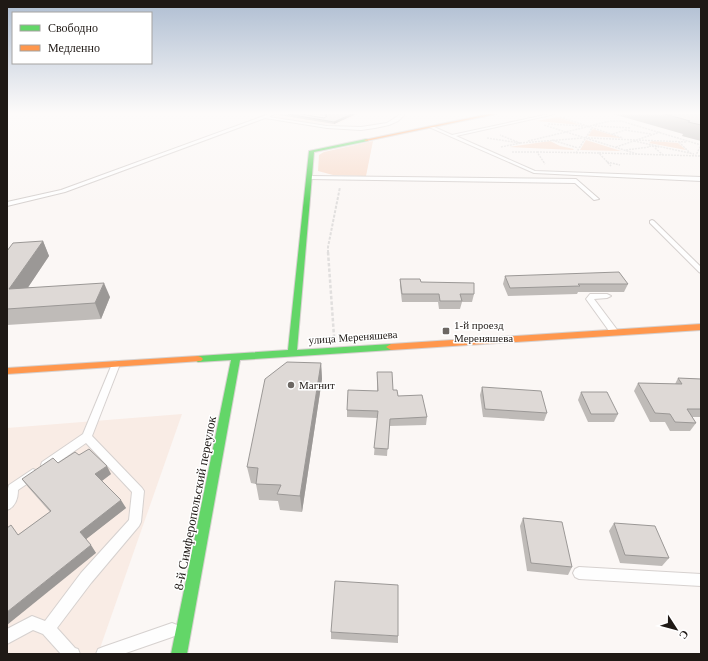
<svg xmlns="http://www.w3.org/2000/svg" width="708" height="661" font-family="'Times New Roman',serif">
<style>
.built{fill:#f9ece5}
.green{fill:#f8ddce}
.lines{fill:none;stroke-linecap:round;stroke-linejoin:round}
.lane-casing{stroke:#d6d1cf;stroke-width:2}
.fast-casing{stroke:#d6d1cf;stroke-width:2}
.slow-casing{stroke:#d6d1cf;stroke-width:2}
.path-far2{stroke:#e1dfde;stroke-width:1.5;stroke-dasharray:2 1;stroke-linecap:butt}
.path-far1{stroke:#e1dfde;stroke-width:2;stroke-dasharray:3 1.5;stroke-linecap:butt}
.path{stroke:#e1dfde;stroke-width:2.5;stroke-dasharray:3.5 2;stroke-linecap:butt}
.lane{fill:#fefefe;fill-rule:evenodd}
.fast{fill:#63d668;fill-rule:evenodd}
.slow{fill:#ff974d;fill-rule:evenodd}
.wall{fill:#bfbbb8}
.shaded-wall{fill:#9b9896}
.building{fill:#ded9d6;stroke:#9b9896}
.poi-dot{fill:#6c6763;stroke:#fff;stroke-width:1.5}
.labels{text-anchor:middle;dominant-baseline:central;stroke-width:3;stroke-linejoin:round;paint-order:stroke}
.poi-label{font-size:11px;fill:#1f1915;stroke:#fff;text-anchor:start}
.street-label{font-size:11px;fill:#1f1915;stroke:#fff}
.near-street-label{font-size:13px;fill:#1f1915;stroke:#fff}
</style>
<rect width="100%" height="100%" fill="#fbf7f5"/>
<!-- built -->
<g class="built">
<polygon points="263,114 359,114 335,125 295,121"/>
<polygon points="182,414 98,654 7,654 7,428"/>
</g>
<!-- green -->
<g class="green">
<polygon points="558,117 580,125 537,121"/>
<polygon points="594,129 596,130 622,138 588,136 592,130"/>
<polygon points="586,140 621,151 580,150"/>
<polygon points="373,141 366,176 333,175 318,171 319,155 324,152"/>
<polygon points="550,141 560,146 574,149 573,150 509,147"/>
<polygon points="652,141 678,143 686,150 649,143"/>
</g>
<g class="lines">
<defs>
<g id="lane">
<polygon points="269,114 274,114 269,117 327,126 361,127 387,123 401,114 405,114 398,121 389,125 375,128 361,130 327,128 265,118 65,192 7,206 7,202 61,190"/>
<polygon points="549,114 555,114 456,136 535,171 701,177 701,181 534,173 429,127 432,126 452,135"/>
<polygon points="310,176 576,179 599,199 594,200 575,183 308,179 307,178"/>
<polygon points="652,220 654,221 701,267 701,273 699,272 650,223 650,221"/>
<polygon points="590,294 607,294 611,296 607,298 594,299 618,331 619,333 618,335 612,335 586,299"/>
<polygon points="116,361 119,362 120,364 92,436 142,488 144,491 141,522 139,526 91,583 57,628 75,648 78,649 80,654 61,654 43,634 33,630 7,644 7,629 32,616 45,621 81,573 129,520 132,492 86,443 50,468 46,469 42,468 41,465 42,462 83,434 112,364 113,362"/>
<path d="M33,469L37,471L38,474L37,477L18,490C18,499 15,507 7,510V492L9,485Z"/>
<polygon points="579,567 701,574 701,586 579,579 575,577 573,573 575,569"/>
<polygon points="172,623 177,625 179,630 177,635 172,637 123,654 96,654 98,649 103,647"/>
</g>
<polygon id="fast" points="366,139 368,139 368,141 314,152 297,350 391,344 396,347 391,350 240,360 187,654 171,654 231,360 198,362 193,359 198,356 288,350 309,151"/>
<g id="slow">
<polygon points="489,114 496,114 366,141 364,140"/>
<polygon points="701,324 701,330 391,350 386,347 391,344"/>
<polygon points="198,356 201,357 203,359 201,361 7,374 7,368"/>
</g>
</defs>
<!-- lane casing -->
<use href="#lane" class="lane-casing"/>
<!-- fast casing -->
<use href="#fast" class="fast-casing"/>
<!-- slow casing -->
<use href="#slow" class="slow-casing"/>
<!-- path-far2 -->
<g class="path-far2">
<polyline points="560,117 623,138"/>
<polyline points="548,124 583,126"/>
<polyline points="595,126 631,128"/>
<polyline points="625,130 651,134"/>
<polyline points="613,134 625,130"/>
<polyline points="487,138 520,143 500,135"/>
<polyline points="588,138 687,142"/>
<polyline points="552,140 578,148"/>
<polyline points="528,141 566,132 544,125"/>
<polyline points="634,141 694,154"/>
<polyline points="679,142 690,153"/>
<polyline points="520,143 583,138"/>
<polyline points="649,146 659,147"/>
<polyline points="501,147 520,143"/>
<polyline points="616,147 660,132"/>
<polyline points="655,148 663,155"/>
<polyline points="626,150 649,147"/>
<polyline points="512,152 537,152 545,164"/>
<polyline points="537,152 599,153 611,166"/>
<polyline points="576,153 592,128"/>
<polyline points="599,153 701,156"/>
<polyline points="637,154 566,132 610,121 621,121 701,145 696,155"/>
<polyline points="607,162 620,165"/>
</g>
<!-- path-far1 -->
<polyline class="path-far1" points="328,253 328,247 340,187"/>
<!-- path -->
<polyline class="path" points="328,252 334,336"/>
<!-- lane -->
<use href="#lane" class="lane"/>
<!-- fast -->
<use href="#fast" class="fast"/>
<!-- slow -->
<use href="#slow" class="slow"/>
</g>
<!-- wall -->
<g class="wall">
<polygon points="273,114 301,114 324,118 326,116 310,114 356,114 334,124"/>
<polygon points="613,114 701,114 701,141 682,136 683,134"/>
<polygon points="43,241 49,256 28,287 110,297 101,319 7,325 7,251"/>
<polygon points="505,276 628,284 624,292 578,292 577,294 508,296 503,284"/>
<polygon points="400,279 421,282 474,294 472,302 462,302 460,309 439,309 438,302 402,302 400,286"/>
<polygon points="321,363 322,379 302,512 280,510 278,501 259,500 256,484 251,483 247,467"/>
<polygon points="377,372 398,396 427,417 426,425 389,426 387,456 374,455 377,418 347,417 347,410 377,391"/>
<polygon points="678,378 701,379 701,417 692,417 696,423 690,431 670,431 665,422 650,422 634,391 638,383 675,384"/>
<polygon points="482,387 547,413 544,421 483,417 480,395"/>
<polygon points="581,392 618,414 614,422 588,422 578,400"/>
<polygon points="58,463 111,474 102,481 126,508 86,539 96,553 18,535 50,512 28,487 22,479"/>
<polygon points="523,518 572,567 568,575 527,571 520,526"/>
<polygon points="614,523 669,558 662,566 620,563 609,531"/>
<polygon points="331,632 398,636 398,643 331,639"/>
</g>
<!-- shaded-wall -->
<g class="shaded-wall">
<polygon points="351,114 356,114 334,124 334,122"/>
<polygon points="43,241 49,256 17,304 9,289"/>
<polygon points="104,283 110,297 101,319 95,303"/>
<polygon points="321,363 322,379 302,512 300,496"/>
<polygon points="107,466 111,474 99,483 95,474"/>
<polygon points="121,500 126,508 85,540 80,532"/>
<polygon points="91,545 96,553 7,625 7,612"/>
</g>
<!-- building -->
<g class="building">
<polygon points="288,114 301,114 324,118 327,116 326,114 325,114 351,114 334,122"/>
<polygon points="665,114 701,114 701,125 688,122 690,121"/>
<polygon points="43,241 9,289 104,283 95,303 7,309 7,251 13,243"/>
<polygon points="619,272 628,284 578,284 580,286 510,288 505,276"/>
<polygon points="400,279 420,279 421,282 474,283 474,294 460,294 462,301 440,301 439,294 402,294"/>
<polygon points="287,362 321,363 300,496 277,494 281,485 256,484 258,468 247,467 265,379"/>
<polygon points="377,372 392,372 393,390 397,390 398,396 422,395 427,417 390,419 388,449 374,448 378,411 347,410 348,390 378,391"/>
<polygon points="678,378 701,379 701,409 687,409 696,423 675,422 670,414 655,413 638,383 682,384"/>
<polygon points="482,387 541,391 547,413 485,409"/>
<polygon points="581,392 607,392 618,414 591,414"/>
<polygon points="89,449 107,466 95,474 121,500 80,532 91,545 7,612 7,528 11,525 18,535 51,511 22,479 53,458 58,463 75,452 79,455"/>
<polygon points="523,518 562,522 572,567 531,563"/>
<polygon points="614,523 655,526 669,558 625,555"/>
<polygon points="335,581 398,585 398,636 331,632"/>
</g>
<!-- sky -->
<linearGradient id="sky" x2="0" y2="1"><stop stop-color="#afbed2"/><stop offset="0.55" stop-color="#fdfbfa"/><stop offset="1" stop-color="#fdfbfa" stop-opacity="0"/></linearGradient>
<rect width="708" height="206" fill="url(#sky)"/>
<!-- markers -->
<g class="poi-dot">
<rect x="442" y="327" width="8" height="8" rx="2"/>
<circle cx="291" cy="385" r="4"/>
</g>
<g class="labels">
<!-- poi labels -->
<g class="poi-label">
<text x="454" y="325">1-й проезд<tspan x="454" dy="13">Мереняшева</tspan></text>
<text x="299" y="385">Магнит</text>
</g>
<!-- street labels -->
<g class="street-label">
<text transform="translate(353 337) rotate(-4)">улица Мереняшева</text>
</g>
<!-- near-street labels -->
<g class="near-street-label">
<text transform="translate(195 503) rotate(-79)">8-й Симферопольский переулок</text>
</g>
</g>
<!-- border -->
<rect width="708" height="661" fill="none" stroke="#1f1915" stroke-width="16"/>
<!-- legend -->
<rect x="12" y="12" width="140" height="52" fill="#ffffff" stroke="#a5a3a1"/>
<rect x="20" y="25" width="20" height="6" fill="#63d668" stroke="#a5a3a1"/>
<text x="48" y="32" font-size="12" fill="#1f1915">Свободно</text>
<rect x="20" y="45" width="20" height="6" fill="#ff974d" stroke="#a5a3a1"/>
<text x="48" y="52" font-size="12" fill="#1f1915">Медленно</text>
<!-- north arrow -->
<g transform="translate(676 629) rotate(126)" stroke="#ffffff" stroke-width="3" paint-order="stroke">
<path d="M0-3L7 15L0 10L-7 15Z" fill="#1f1915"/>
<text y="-6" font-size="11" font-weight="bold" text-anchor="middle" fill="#1f1915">С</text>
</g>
</svg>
